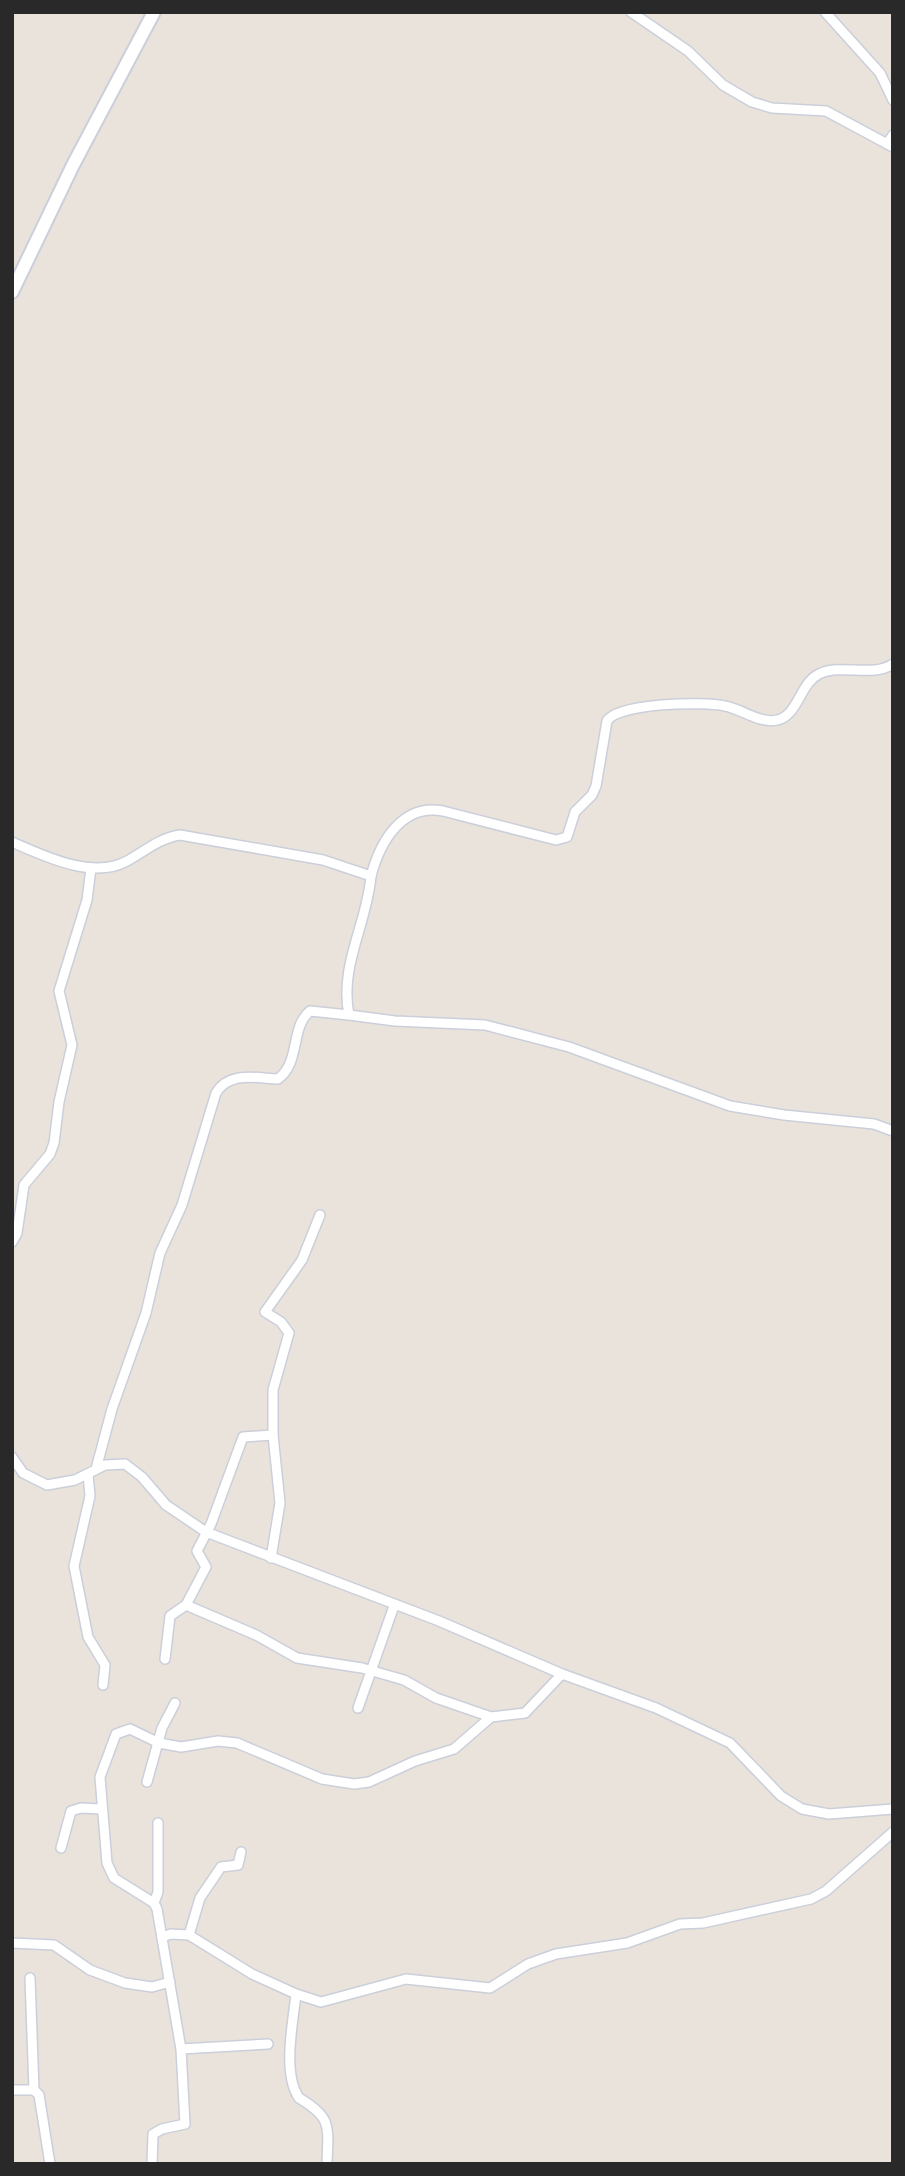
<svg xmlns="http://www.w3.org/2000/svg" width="905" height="2176" font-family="'Space Grotesk',sans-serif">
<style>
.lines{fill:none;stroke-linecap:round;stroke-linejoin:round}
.street-casing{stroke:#cbcfda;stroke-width:12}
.secondary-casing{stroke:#cbcfda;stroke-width:16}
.street{stroke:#fff;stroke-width:9}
.secondary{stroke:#fff;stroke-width:12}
</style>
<rect width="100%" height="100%" fill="#eae3dc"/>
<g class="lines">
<defs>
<g id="street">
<polyline points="631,12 688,51 723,85 752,102 772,108 826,111 893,147"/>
<polyline points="825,12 880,73 893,100"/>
<polyline points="887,144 893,135"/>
<path d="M12,842C44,856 93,880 127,861C144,852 159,838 180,835L323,860L371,876C367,924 339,966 349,1015L395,1021L485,1025L569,1047L730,1106L784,1115L874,1124L893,1131"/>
<path d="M371,876C380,842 402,803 443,811L556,840L567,837L575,812L592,795L596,786L607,721C617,703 704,701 725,706C742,709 760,724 777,720C798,716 800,683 819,674C842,663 872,678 893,664"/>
<polyline points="12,1242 17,1233 24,1185 50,1154 54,1143 59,1102 72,1045 59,991 87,900 91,868"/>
<polyline points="12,1457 23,1473 47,1485 75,1480 105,1465 125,1464 142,1477 166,1505 206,1532 439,1621 562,1674 656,1708 730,1743 781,1796 802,1809 829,1814 893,1809"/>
<path d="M96,1469L112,1409L146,1313L160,1253L182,1205L216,1093C229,1071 256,1078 278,1079C301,1062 290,1027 310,1011L349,1015"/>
<polyline points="88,1474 90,1496 74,1566 88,1637 105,1665 103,1685"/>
<polyline points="271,1558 280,1503 273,1435 273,1390 289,1333 281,1322 265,1312 302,1260 320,1215"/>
<polyline points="186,1605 206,1567 197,1551 211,1524 243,1437 273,1435"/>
<polyline points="165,1659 170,1616 186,1605 256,1635 297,1658 362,1668 404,1680 436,1698 491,1717 525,1713 562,1674"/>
<polyline points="358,1708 394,1606"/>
<polyline points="147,1782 162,1728 175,1703"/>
<polyline points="61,1848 71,1811 81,1808 101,1809"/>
<polyline points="154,1903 158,1892 158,1823"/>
<polyline points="189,1935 200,1898 221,1867 238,1865 241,1852"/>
<polyline points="162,1937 171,1934 189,1935 252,1974 296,1994"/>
<polyline points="12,1943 54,1945 90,1970 125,1983 152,1987 170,1982"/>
<polyline points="30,1978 34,2090"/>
<polyline points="181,2049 268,2044"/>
<polyline points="12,2090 34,2090 39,2095 50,2164"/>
<polyline points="152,2164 153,2134 162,2129 185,2124 181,2049 157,1909 154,1903 114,1878 107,1863 100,1777 116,1734 130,1729 159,1743 181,1747 218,1741 237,1743 322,1779 354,1784 369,1782 415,1761 454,1749 491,1717"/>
<path d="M327,2164C328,2127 333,2118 299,2098C282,2073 293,2023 296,1994L321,2002L406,1979L490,1988L528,1964L556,1954L627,1943L680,1924L703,1923L811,1899L826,1891L893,1832"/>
</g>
<polyline id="secondary" points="12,292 73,165 154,12"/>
</defs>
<!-- street casing -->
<use href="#street" class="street-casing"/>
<!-- secondary casing -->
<use href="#secondary" class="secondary-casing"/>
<!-- street -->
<use href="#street" class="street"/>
<!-- secondary -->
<use href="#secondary" class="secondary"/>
</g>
<!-- border -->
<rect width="905" height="2176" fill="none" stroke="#292929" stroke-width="28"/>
</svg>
